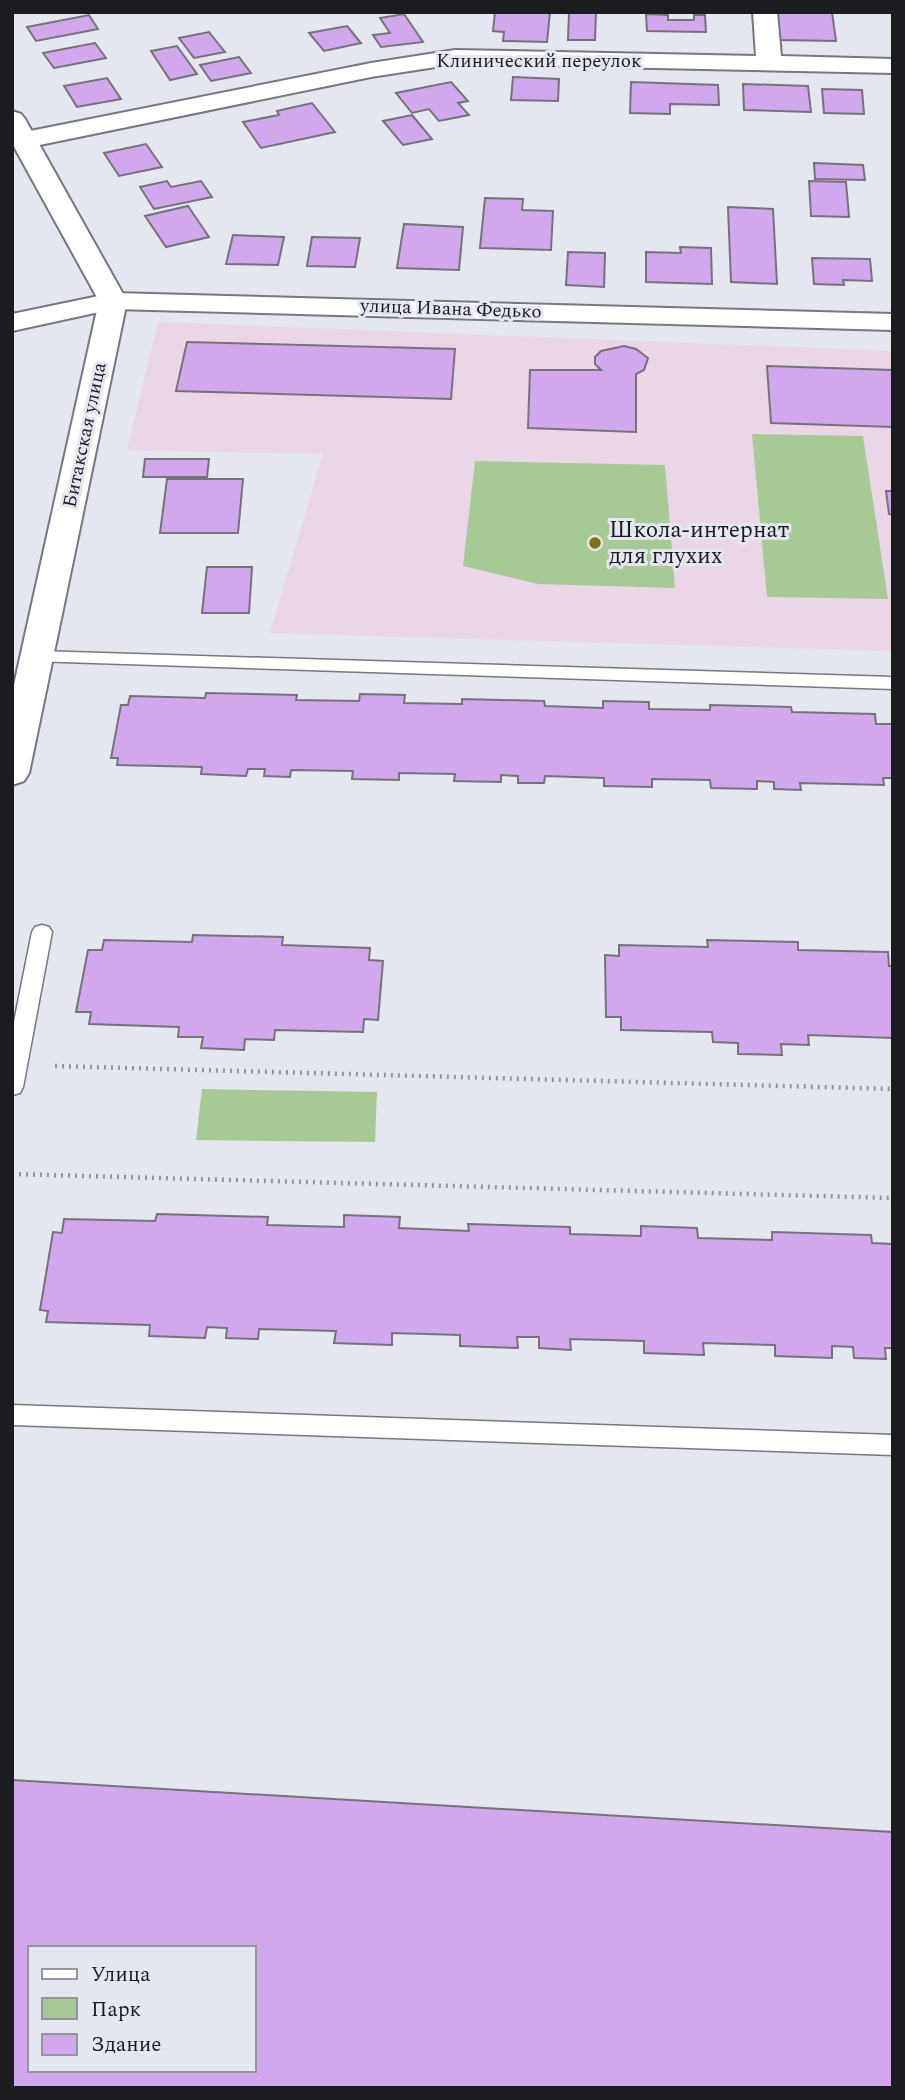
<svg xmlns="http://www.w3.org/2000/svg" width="905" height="2100" font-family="Spectral,serif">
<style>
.education{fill:#ead6e6}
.green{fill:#a7c995}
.building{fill:#d1a7ed;stroke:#77727a;stroke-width:2;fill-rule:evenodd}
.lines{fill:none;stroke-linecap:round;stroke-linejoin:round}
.service-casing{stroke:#757880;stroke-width:3}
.minor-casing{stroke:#757880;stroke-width:4}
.tertiary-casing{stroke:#757880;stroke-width:4}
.path{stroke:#93949c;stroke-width:4.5;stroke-dasharray:2 5;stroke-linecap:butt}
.service{fill:#fff;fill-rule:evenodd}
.minor{fill:#fff;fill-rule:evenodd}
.tertiary{fill:#fff;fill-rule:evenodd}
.poi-dot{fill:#7b7316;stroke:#e4e6f0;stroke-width:2.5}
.labels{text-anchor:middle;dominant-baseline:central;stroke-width:6;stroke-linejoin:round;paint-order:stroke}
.far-street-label{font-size:19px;fill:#1b1c20;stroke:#e4e6f0}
.poi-label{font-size:23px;fill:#1b1c20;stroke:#e4e6f0;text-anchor:start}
</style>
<rect width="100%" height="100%" fill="#e4e6f0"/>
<!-- education -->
<polygon class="education" points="158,322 893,351 893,651 270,633 323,454 127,450"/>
<!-- green -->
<g class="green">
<polygon points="752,434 863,436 888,599 767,597"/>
<polygon points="475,461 665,465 675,588 538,584 463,566"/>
<polygon points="202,1089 377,1092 375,1142 196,1140"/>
</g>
<!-- building -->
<g class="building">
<polygon points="495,12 550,12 547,42 503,41 504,32 493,31"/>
<polygon points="569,12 596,12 595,40 568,40"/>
<polygon points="777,12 832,12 836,41 779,40"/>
<polygon points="404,14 423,42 381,47 373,35 390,33 380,18"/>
<polygon points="646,14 668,15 668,20 694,20 694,15 705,15 706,32 647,31"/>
<polygon points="89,15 98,29 36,41 27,27"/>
<polygon points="347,26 361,43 324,51 309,33"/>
<polygon points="209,32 225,52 194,58 179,38"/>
<polygon points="95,43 106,58 54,68 43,53"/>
<polygon points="177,46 197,74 170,80 151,51"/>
<polygon points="239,57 251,73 211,81 200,65"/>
<polygon points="513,77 559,79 558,101 511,100"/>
<polygon points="107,78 121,99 77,107 64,86"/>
<polygon points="451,82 468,101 458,103 469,115 439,121 429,109 412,113 396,93"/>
<polygon points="631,82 718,85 719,105 670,104 670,114 630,113"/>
<polygon points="743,84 808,86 811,112 744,110"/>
<polygon points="822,89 862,90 864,114 824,113"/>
<polygon points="312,103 335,132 261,148 243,122 279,115 277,111"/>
<polygon points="412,115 432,139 403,145 383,121"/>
<polygon points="146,144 162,167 119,176 104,153"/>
<polygon points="814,163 863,165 865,180 815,179"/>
<polygon points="167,181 171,187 201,181 212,197 154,209 140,187"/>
<polygon points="809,181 846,182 849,217 811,216"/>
<polygon points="485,198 523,199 522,210 553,211 551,250 480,248"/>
<polygon points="188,206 209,237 166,247 145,216"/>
<polygon points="728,207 773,209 777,284 731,282"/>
<polygon points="404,224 463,227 459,270 397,268"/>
<polygon points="233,235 284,237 278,265 226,264"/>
<polygon points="312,237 360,238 355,267 307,266"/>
<polygon points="680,247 711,248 712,284 646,282 646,252 681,253"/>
<polygon points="568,252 605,253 604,287 566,285"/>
<polygon points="812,258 870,259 872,281 843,280 844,285 814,284"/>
<polygon points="187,342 455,349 451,399 176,391"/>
<polygon points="624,346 636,349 648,358 644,370 636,374 636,432 528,428 530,370 601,370 595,364 595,357 601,351"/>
<polygon points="767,366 893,370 893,427 771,423"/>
<polygon points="145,459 209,459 207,477 143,477"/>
<polygon points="167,479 243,479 238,533 160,533"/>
<polygon points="886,491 893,491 893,515 889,514"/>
<polygon points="207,567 252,567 249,613 202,613"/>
<polygon points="206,693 297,695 296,700 359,701 360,694 405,695 404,703 462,704 462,699 544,701 545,706 603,708 603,701 649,702 649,709 710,710 710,705 791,707 792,712 875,714 876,724 892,724 893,778 883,778 884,785 800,783 801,790 774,789 774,782 757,781 757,789 711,788 710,780 652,779 652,787 604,786 604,778 545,776 544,783 518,783 518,776 501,775 501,782 454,781 455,774 399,773 399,780 352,779 353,771 291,770 290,777 264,776 265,769 248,769 246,776 201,774 202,767 117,765 118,758 111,758 121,705 128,705 130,696 205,698"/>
<polygon points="193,935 283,937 282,945 370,948 369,960 383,961 378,1020 364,1019 363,1032 275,1030 274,1040 245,1039 244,1050 201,1048 203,1037 178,1037 179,1027 89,1024 91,1012 76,1012 88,950 102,950 104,940 192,942"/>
<polygon points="707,940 798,942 798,950 888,952 889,966 893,966 893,1038 808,1035 809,1045 781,1044 782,1055 738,1054 738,1043 713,1042 712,1032 621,1030 621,1017 606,1017 605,955 619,956 619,945 708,947"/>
<polygon points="157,1214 268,1217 267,1225 344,1227 344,1215 400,1217 399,1228 469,1231 468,1224 570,1227 570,1234 641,1236 641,1226 697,1228 698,1238 772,1240 772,1232 871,1235 872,1243 893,1244 893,1348 885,1348 886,1359 854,1358 853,1347 832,1346 832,1358 775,1356 775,1345 703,1343 704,1355 644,1353 644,1341 570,1339 571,1350 539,1348 539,1337 517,1337 518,1348 460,1346 460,1335 392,1333 392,1345 334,1343 336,1331 259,1329 258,1339 226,1338 227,1328 207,1327 205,1338 149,1336 150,1325 46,1322 48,1311 40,1310 53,1232 62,1233 64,1219 155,1221"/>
<path d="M12,1780L893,1832V2088H12ZM30,1948H254V2070H30Z"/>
</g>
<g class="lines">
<defs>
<g id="service">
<polygon points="38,651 893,677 893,689 32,661 29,657"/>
<polygon points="42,925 49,927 52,932 23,1087 20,1093 12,1095 12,1032 32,932 35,927"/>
<polygon points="12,1405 893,1435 893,1455 12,1425"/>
</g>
<g id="minor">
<polygon points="753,12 777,12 781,56 893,59 893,73 455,64 371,77 25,148 16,145 12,140 16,135 25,132 371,63 455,50 756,56"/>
<polygon points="113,293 893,314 893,330 113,309 12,331 12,314"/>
</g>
<polygon id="tertiary" points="12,111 21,114 25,119 127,301 29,773 24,781 12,785 12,694 99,301 12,143"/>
</defs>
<!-- service casing -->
<use href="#service" class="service-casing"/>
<!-- minor casing -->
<use href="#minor" class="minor-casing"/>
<!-- tertiary casing -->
<use href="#tertiary" class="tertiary-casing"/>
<!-- path -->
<g class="path">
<polyline points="55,1066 893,1089"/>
<polyline points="12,1174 893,1198"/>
</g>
<!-- service -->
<use href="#service" class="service"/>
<!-- minor -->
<use href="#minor" class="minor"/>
<!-- tertiary -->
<use href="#tertiary" class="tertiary"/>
</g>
<!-- markers -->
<circle class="poi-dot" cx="595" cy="543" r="7"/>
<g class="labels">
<!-- far-street labels -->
<g class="far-street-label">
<text x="539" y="61">Клинический переулок</text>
<text transform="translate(451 309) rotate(2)">улица Ивана Федько</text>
<text transform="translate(85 435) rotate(-78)">Битакская улица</text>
</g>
<!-- poi labels -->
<g class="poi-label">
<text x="609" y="530">Школа-интернат<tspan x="609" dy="26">для глухих</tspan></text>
</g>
</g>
<!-- border -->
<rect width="905" height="2100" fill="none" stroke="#1b1c20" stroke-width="28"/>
<!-- legend -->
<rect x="28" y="1946" width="228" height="126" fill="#e4e6f0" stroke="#94959d" stroke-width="2"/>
<rect x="42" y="1969" width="35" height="10" fill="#ffffff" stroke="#94959d" stroke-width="2"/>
<text x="91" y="1981" font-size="21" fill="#1b1c20">Улица</text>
<rect x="42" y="1998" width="35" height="21" fill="#a7c995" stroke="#94959d" stroke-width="2"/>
<text x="91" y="2016" font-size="21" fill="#1b1c20">Парк</text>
<rect x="42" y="2034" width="35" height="21" fill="#d1a7ed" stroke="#94959d" stroke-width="2"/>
<text x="91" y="2051" font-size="21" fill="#1b1c20">Здание</text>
</svg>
